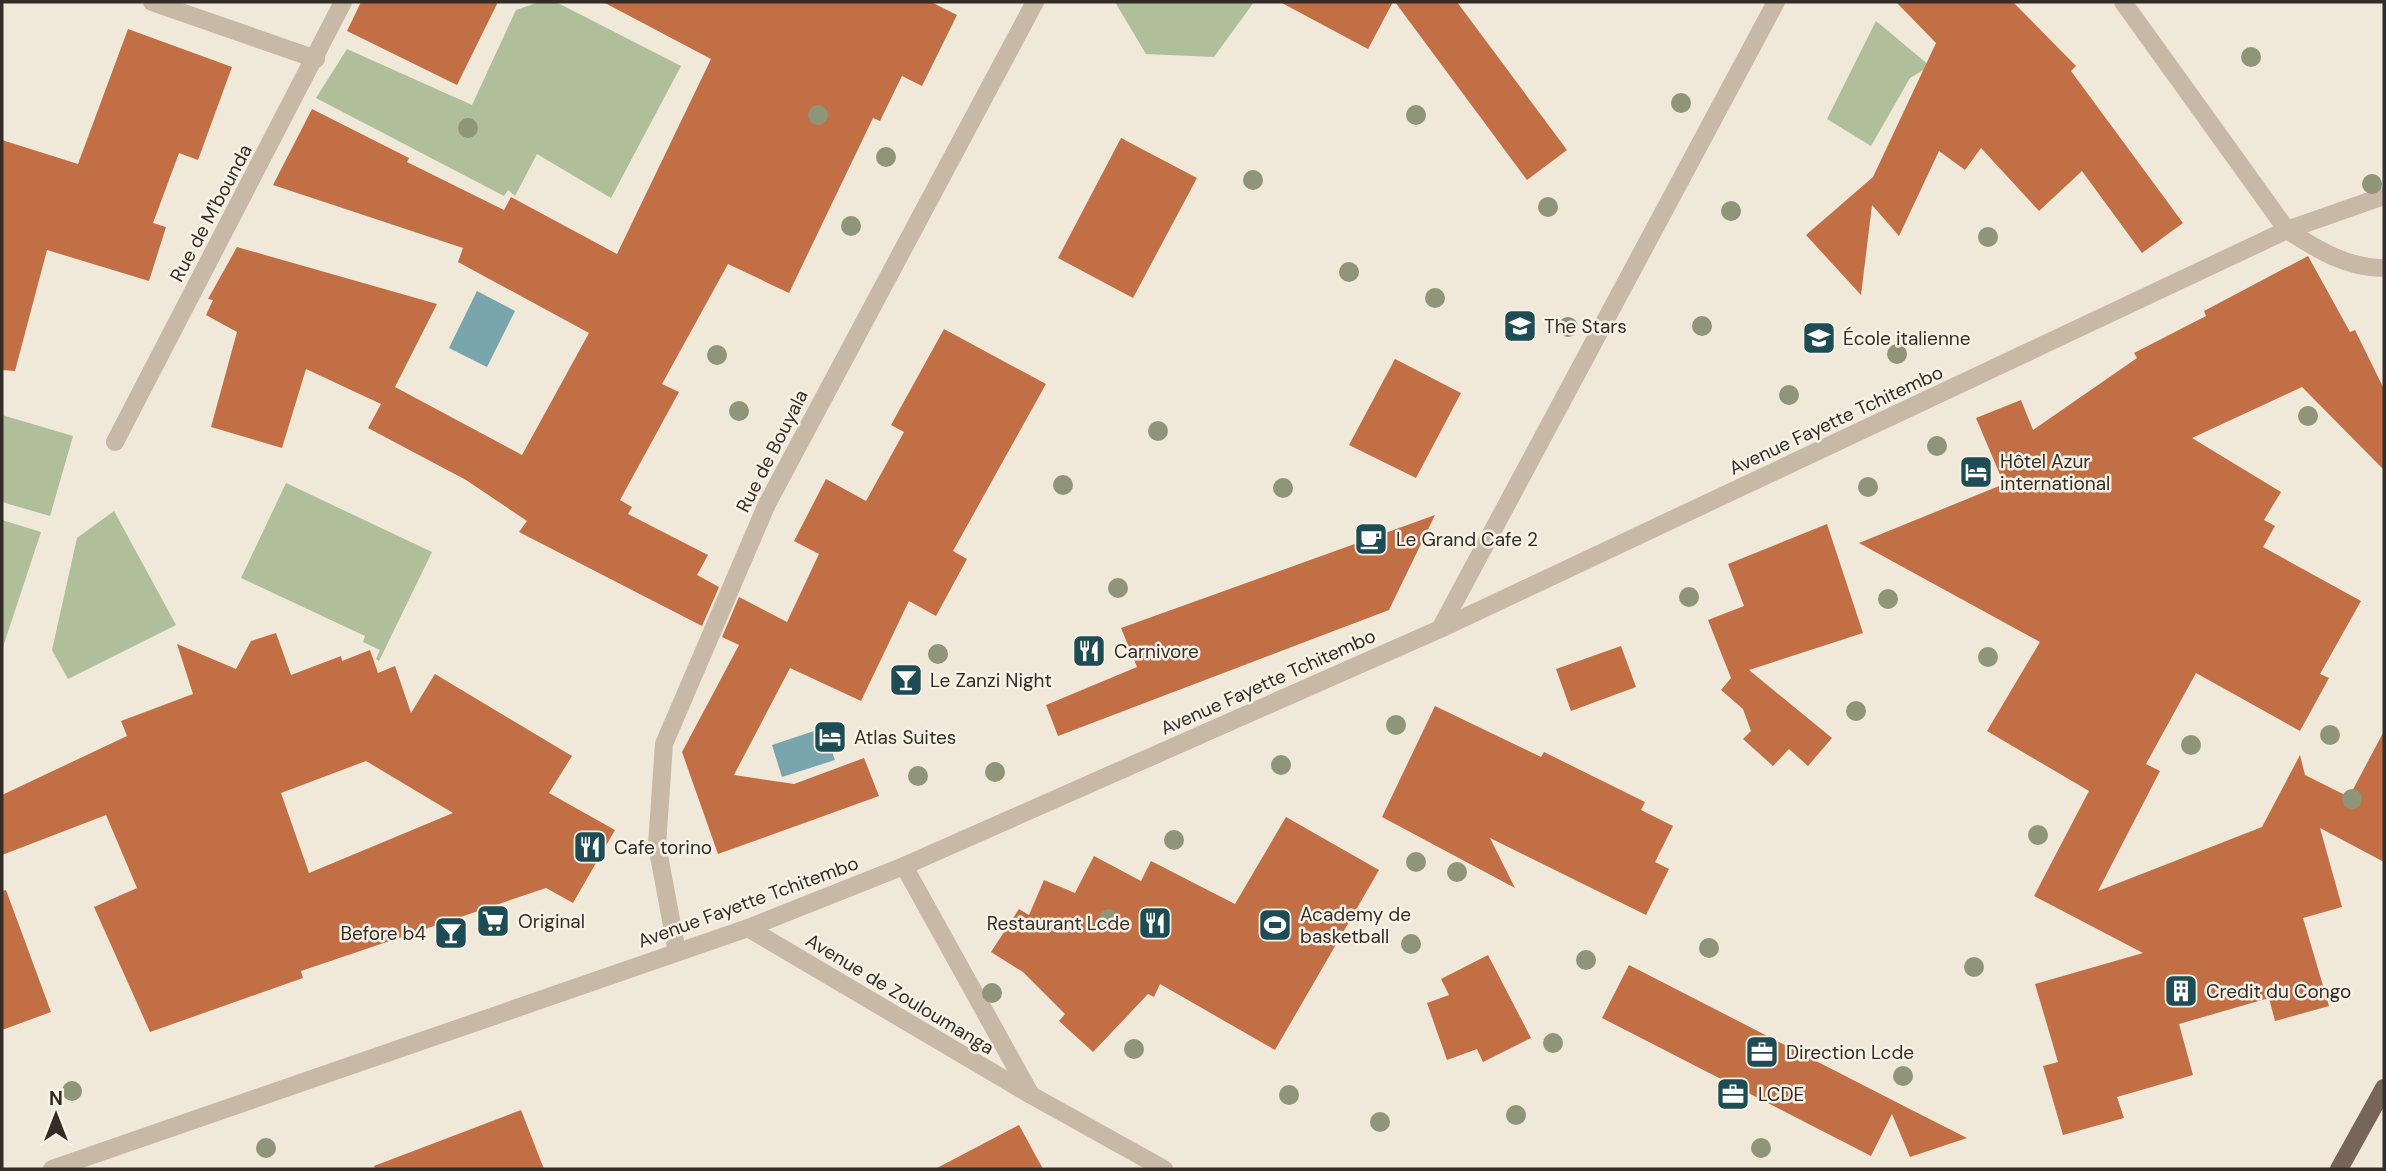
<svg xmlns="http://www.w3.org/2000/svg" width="2386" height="1171" font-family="'DM Sans',sans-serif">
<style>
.green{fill:#afbf9a}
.water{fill:#79a6ac}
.building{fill:#c26f46;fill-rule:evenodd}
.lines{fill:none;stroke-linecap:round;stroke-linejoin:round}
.minor{stroke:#c8b8a6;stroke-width:18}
.tertiary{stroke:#c8b8a6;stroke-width:18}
.primary{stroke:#766558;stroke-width:18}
.tree{fill:#8f9579}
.labels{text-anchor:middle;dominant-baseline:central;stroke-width:5;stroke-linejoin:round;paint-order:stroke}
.street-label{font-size:19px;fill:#342c27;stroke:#f8f1e5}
.poi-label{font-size:19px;fill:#342c27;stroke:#f8f1e5;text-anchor:start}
</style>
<rect width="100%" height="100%" fill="#f0e8d9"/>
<!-- green -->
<g class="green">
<polygon points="539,2 556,2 681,66 611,198 537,154 515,196 508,190 504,196 316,98 347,49 472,105 516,10"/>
<polygon points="1115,2 1254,2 1214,57 1146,54"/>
<polygon points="1876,21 1930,66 1910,78 1871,146 1827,119"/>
<polygon points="2,415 73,436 50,516 2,502"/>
<polygon points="286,483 432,552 379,661 376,659 380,650 363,642 365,636 241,578"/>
<polygon points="114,511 176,625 68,679 52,650 77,538"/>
<polygon points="2,520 41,532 2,650"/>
</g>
<!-- water -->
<g class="water">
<polygon points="477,291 515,311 487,367 449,348"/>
<polygon points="823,728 835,760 782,777 772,745"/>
</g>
<!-- building -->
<g class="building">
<polygon points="361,2 498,2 457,85 347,31"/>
<polygon points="603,2 931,2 957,15 922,86 902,76 880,121 873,118 789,293 728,264 662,384 679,392 620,500 632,507 628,514 708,555 697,575 719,587 702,626 519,532 527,521 466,480 368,428 381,404 306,369 282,448 211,427 237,332 206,315 213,300 208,299 237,247 437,304 395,387 522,455 589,333 458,262 463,248 273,185 312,109 409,158 407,162 504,210 511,197 617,254 711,59"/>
<polygon points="1280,2 1393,2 1368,49"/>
<polygon points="1395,2 1457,2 1567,150 1527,180"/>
<polygon points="1896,2 2013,2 2076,66 2071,71 2183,223 2142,253 2082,171 2039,211 1981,148 1965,170 1939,151 1899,236 1872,205 1861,295 1806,235 1873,177 1936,43"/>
<polygon points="128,29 232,67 198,160 179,153 153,223 166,227 149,281 47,250 15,371 2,370 2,140 78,164"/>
<polygon points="1121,138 1197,178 1133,298 1058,258"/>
<polygon points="2308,256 2350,332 2355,330 2384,389 2384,470 2302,387 2192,438 2281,492 2264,520 2275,526 2263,547 2361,601 2320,674 2329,678 2300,731 2196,673 2146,764 2160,771 2098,891 2262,827 2300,755 2305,775 2349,797 2384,731 2384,862 2320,828 2342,907 2303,918 2329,1006 2275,1021 2269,998 2179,1024 2193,1075 2117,1097 2124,1118 2063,1135 2043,1066 2058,1062 2035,984 2143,953 2034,896 2089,791 1987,731 2040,642 1859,543 2004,484 1976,418 2021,400 2033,430 2137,358 2134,353 2206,316 2204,311"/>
<polygon points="944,329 1046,384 953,551 967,559 936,616 909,601 861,701 790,668 734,775 794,784 864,758 879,796 718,854 682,752 739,645 722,637 739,597 787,622 819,554 794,541 826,479 866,501 904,432 891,425"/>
<polygon points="1395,359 1461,393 1416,478 1349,445"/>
<polygon points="1435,515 1389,610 1058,736 1046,705 1137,667 1121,628"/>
<polygon points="1827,524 1863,633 1749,670 1832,738 1808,766 1789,749 1773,766 1743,739 1751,731 1743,709 1721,690 1731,678 1708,620 1744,606 1728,564"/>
<path d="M276,633L291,675L341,656L342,661L370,650L378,673L395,666L411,713L435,674L572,756L549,793L615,830L573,903L546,888L301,971L303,978L150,1032L94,907L137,888L106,815L2,855V795L127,736L121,721L193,694L177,644L236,669L251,641ZM366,761L453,813L309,873L281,793Z"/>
<polygon points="1621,646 1636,687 1571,711 1556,669"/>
<polygon points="1435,706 1541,757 1544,752 1645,802 1641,810 1673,826 1655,862 1669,869 1646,915 1490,838 1515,888 1382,817"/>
<polygon points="1286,817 1379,870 1275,1050 1160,984 1154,997 1148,994 1093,1052 1059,1021 1065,1014 1023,972 991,952 1019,909 1029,915 1044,880 1075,893 1094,856 1141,881 1151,861 1235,904"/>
<polygon points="6,890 51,1012 2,1030 2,891"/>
<polygon points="1488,955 1531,1038 1483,1062 1477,1049 1447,1060 1427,1003 1449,995 1441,979"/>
<polygon points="1629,965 1898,1103 1967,1138 1910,1157 1892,1114 1871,1156 1602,1018"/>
<polygon points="521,1110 544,1169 375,1169 374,1166"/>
<polygon points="1019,1125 1043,1169 935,1169"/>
</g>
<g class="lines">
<!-- minor -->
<g class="minor">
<polyline points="152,2 316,59"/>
<polyline points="2123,2 2287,230"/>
<polyline points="115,442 343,2"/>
<polyline points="1440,629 1776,2"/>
<polyline points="904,866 1031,1095"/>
<polyline points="748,928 1031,1095 1164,1169"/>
<polyline points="677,952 657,845 664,744 767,504 1035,2"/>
</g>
<!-- tertiary -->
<g class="tertiary">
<path d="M2287,230C2318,250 2347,268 2384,268"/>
<polyline points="52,1169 748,928 904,866 1440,629 2287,230 2384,196"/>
</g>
<!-- primary -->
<polyline class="primary" points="2339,1169 2384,1088"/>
</g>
<!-- trees -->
<g class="tree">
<circle cx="2251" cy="57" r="10"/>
<circle cx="1681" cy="103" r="10"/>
<circle cx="818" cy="115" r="10"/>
<circle cx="1416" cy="115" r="10"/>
<circle cx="468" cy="128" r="10"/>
<circle cx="886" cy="157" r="10"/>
<circle cx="1253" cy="180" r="10"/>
<circle cx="2372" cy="184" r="10"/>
<circle cx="1548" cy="207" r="10"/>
<circle cx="1731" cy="211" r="10"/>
<circle cx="851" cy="226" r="10"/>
<circle cx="1988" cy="237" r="10"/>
<circle cx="1349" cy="272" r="10"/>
<circle cx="1435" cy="298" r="10"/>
<circle cx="1702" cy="326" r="10"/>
<circle cx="1568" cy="327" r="10"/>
<circle cx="1897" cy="354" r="10"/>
<circle cx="717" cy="355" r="10"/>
<circle cx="1789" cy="395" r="10"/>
<circle cx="739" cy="411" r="10"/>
<circle cx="2308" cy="416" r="10"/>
<circle cx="1158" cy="431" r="10"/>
<circle cx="1937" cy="446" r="10"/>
<circle cx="1063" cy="485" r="10"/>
<circle cx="1868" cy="487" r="10"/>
<circle cx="1283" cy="488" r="10"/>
<circle cx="1118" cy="588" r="10"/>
<circle cx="1689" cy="597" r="10"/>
<circle cx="1888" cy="599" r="10"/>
<circle cx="938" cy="654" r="10"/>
<circle cx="1988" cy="657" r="10"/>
<circle cx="1856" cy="711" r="10"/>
<circle cx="1396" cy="725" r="10"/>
<circle cx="2330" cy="735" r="10"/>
<circle cx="2191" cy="745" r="10"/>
<circle cx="1281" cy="765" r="10"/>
<circle cx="995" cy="772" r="10"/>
<circle cx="918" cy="776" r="10"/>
<circle cx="2352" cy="799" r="10"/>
<circle cx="2038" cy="835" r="10"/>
<circle cx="1174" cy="840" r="10"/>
<circle cx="1416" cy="862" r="10"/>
<circle cx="1457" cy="872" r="10"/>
<circle cx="1109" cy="919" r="10"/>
<circle cx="1411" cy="944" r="10"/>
<circle cx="1709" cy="948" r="10"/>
<circle cx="1586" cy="960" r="10"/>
<circle cx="1974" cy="967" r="10"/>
<circle cx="992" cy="993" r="10"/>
<circle cx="1553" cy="1043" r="10"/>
<circle cx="1134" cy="1049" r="10"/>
<circle cx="1903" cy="1076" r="10"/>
<circle cx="72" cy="1091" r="10"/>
<circle cx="1289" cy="1095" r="10"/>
<circle cx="1516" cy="1115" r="10"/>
<circle cx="1380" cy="1122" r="10"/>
<circle cx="266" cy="1148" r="10"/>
<circle cx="1761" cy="1148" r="10"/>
</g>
<!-- icons -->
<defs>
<symbol id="school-square" viewBox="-11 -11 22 22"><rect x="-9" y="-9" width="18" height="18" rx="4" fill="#1e4c54" stroke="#f8f1e5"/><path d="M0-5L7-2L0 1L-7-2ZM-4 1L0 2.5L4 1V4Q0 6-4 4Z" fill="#fff"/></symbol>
<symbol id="hotel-square" viewBox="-11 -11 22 22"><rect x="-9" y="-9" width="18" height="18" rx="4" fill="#1e4c54" stroke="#f8f1e5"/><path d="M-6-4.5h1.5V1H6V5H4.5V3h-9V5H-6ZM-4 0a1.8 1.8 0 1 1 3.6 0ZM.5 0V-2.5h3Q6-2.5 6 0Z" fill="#fff"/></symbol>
<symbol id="cafe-square" viewBox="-11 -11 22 22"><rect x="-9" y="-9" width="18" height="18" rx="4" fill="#1e4c54" stroke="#f8f1e5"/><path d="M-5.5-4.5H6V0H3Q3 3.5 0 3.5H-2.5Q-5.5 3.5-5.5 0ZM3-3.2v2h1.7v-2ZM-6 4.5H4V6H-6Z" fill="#fff"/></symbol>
<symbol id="restaurant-square" viewBox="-11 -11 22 22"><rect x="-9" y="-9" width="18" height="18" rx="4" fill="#1e4c54" stroke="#f8f1e5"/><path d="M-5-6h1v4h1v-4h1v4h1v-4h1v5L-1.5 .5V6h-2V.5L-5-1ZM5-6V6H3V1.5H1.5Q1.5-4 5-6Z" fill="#fff"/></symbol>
<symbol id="bar-square" viewBox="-11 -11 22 22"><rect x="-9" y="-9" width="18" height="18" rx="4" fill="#1e4c54" stroke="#f8f1e5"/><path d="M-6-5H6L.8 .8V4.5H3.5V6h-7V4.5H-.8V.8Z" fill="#fff"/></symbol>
<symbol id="supermarket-square" viewBox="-11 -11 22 22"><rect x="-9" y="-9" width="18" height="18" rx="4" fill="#1e4c54" stroke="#f8f1e5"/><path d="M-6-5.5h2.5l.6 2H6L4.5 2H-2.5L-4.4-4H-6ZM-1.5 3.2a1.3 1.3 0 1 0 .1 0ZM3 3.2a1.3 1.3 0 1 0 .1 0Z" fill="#fff"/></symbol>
<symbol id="stadium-square" viewBox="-11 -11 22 22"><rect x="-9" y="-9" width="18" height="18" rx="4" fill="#1e4c54" stroke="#f8f1e5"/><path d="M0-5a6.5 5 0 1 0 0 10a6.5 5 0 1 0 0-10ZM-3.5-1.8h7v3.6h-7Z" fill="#fff"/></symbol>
<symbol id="building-square" viewBox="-11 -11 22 22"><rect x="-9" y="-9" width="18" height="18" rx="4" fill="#1e4c54" stroke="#f8f1e5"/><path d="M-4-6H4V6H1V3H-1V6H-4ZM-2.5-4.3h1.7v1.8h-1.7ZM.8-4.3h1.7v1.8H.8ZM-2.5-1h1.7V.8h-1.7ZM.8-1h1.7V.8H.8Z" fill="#fff"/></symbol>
<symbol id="office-square" viewBox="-11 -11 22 22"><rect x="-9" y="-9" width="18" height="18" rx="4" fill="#1e4c54" stroke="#f8f1e5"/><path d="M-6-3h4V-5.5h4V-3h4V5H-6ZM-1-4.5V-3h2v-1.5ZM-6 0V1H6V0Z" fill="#fff"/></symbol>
</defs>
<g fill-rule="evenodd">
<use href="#school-square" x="1501" y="307" width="38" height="38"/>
<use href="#school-square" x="1800" y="319" width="38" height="38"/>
<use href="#hotel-square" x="1957" y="453" width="38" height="38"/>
<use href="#cafe-square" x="1352" y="520" width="38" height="38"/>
<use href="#restaurant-square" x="1070" y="632" width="38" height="38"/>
<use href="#bar-square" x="887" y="661" width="38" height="38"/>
<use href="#hotel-square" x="811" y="718" width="38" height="38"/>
<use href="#restaurant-square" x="571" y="828" width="38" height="38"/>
<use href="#supermarket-square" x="474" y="902" width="38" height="38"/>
<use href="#restaurant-square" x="1136" y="904" width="38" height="38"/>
<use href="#stadium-square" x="1256" y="906" width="38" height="38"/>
<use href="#bar-square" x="432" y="914" width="38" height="38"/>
<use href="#building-square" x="2162" y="972" width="38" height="38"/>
<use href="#office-square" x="1743" y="1033" width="38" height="38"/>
<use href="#office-square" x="1714" y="1075" width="38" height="38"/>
</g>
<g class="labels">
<!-- street labels -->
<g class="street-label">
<text transform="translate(211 213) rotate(-62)">Rue de M'bounda</text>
<text transform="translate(1836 420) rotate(-25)">Avenue Fayette Tchitembo</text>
<text transform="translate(772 451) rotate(-63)">Rue de Bouyala</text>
<text transform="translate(1268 682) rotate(-24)">Avenue Fayette Tchitembo</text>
<text transform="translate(748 902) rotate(-20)">Avenue Fayette Tchitembo</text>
<text transform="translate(900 994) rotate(31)">Avenue de Zouloumanga</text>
</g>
<!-- poi labels -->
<g class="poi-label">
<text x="1544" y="326">The Stars</text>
<text x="1843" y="338">École italienne</text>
<text x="2000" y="461">Hôtel Azur<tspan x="2000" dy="22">international</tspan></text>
<text x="1396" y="539">Le Grand Cafe 2</text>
<text x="1114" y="651">Carnivore</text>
<text x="930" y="680">Le Zanzi Night</text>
<text x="854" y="737">Atlas Suites</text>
<text x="614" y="847">Cafe torino</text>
<text x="1300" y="914">Academy de<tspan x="1300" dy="22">basketball</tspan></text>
<text x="518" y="921">Original</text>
<text x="1130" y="923" text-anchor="end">Restaurant Lcde</text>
<text x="426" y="933" text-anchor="end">Before b4</text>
<text x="2206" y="991">Credit du Congo</text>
<text x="1786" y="1052">Direction Lcde</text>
<text x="1758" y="1094">LCDE</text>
</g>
</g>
<!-- border -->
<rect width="2386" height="1171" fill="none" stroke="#342c27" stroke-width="7"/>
<!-- north arrow -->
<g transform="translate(56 1115)" stroke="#f8f1e5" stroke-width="5" paint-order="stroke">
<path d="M0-5L12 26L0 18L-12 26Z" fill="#342c27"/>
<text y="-10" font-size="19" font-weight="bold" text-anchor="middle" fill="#342c27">N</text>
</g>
</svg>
